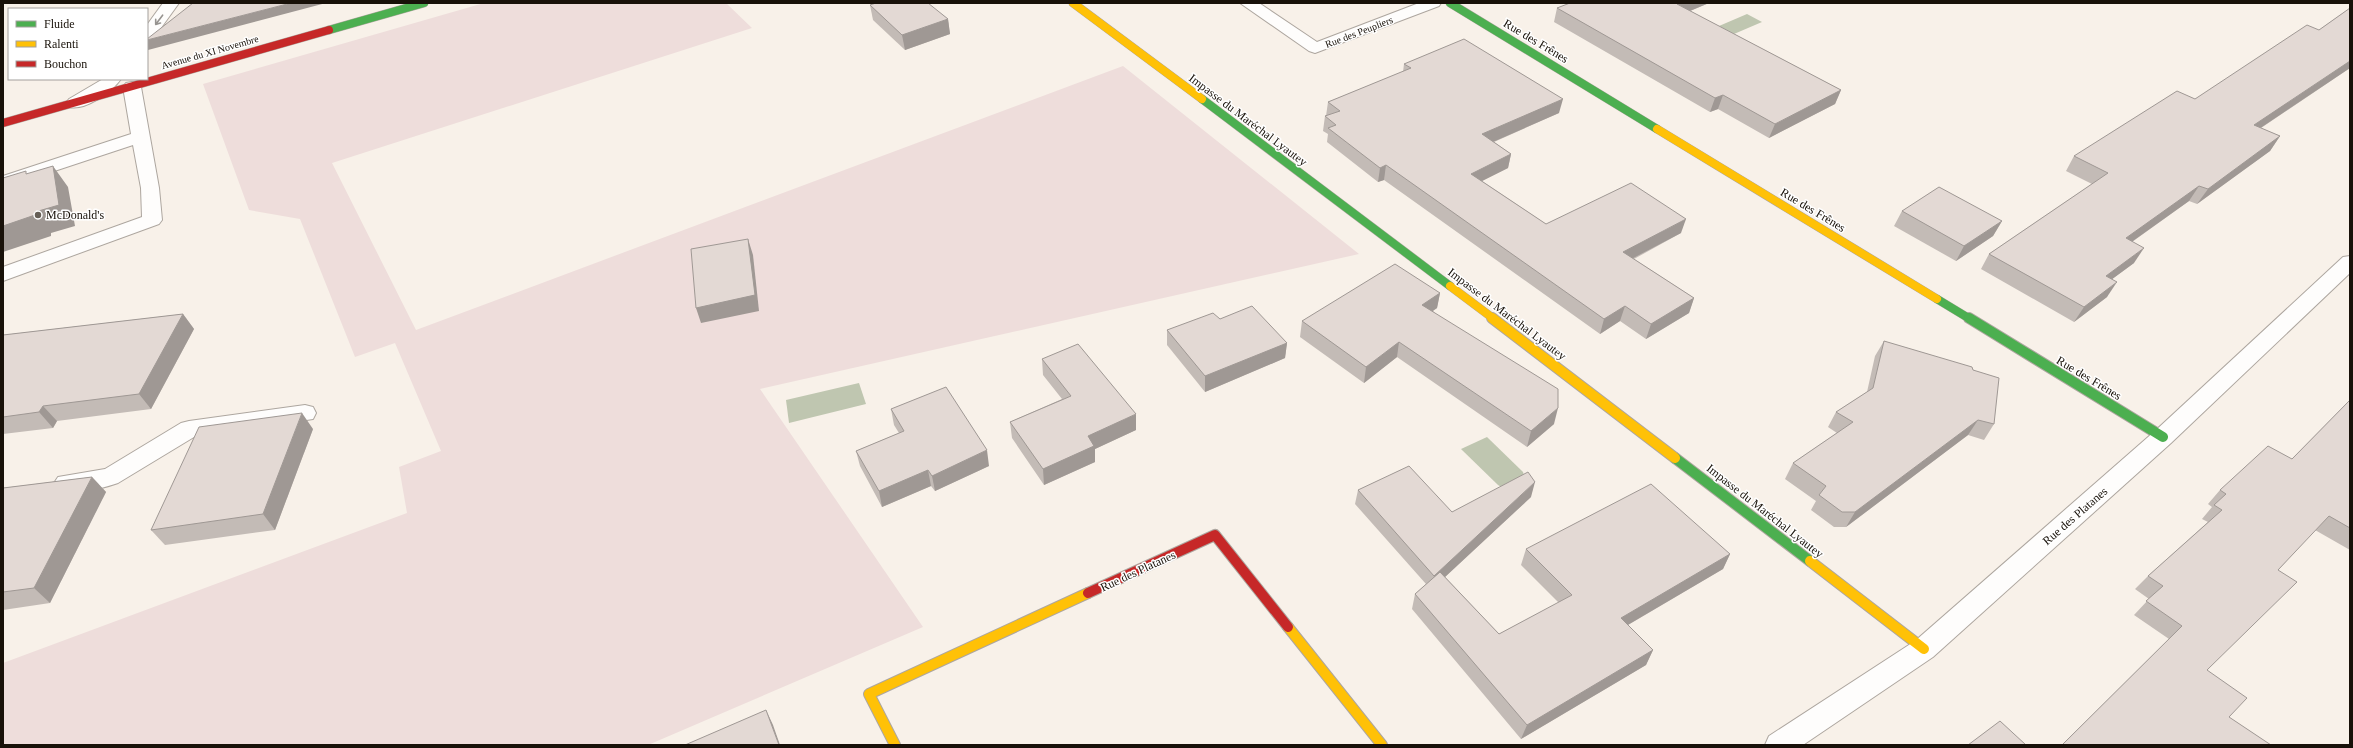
<svg xmlns="http://www.w3.org/2000/svg" width="2353" height="748" font-family="'Times New Roman',serif">
<style>
.green{fill:#eedddb}
.water{fill:#bfc6b0}
.lines{fill:none;stroke-linecap:round;stroke-linejoin:round}
.lane-casing{stroke:#ada69f;stroke-width:2}
.street-casing{stroke:#ada69f;stroke-width:2}
.fast-far1-casing{stroke:#ada69f;stroke-width:9}
.fast-casing{stroke:#ada69f;stroke-width:12}
.slow-far1-casing{stroke:#ada69f;stroke-width:9}
.slow-casing{stroke:#ada69f;stroke-width:12}
.jam-far1-casing{stroke:#ada69f;stroke-width:9}
.jam-casing{stroke:#ada69f;stroke-width:12}
.lane{fill:#fefdfc;fill-rule:evenodd}
.street{fill:#fefdfc;fill-rule:evenodd}
.fast-far1{stroke:#4caf50;stroke-width:8}
.fast{stroke:#4caf50;stroke-width:10}
.slow-far1{stroke:#ffc107;stroke-width:8}
.slow{stroke:#ffc107;stroke-width:10}
.jam-far1{stroke:#c62828;stroke-width:8}
.jam{stroke:#c62828;stroke-width:10}
.wall{fill:#c3bbb6}
.shaded-wall{fill:#9f9894}
.building{fill:#e3d9d4;stroke:#9f9894}
.oneway{stroke:#96938f}
.poi-dot{fill:#665f57;stroke:#fff;stroke-width:1.5}
.labels{text-anchor:middle;dominant-baseline:central;stroke-width:3;stroke-linejoin:round;paint-order:stroke}
.far-street-label{font-size:10px;fill:#181109;stroke:#fff}
.street-label{font-size:12px;fill:#181109;stroke:#fff}
.poi-label{font-size:12px;fill:#181109;stroke:#fff;text-anchor:start}
</style>
<rect width="100%" height="100%" fill="#f8f1e9"/>
<!-- green -->
<polygon class="green" points="484,3 726,3 752,28 332,163 416,330 1123,66 1359,254 760,389 923,627 648,745 3,745 3,663 407,513 399,467 441,451 395,343 355,357 300,219 249,210 203,84"/>
<!-- water -->
<g class="water">
<polygon points="1747,14 1762,22 1734,34 1719,26"/>
<polygon points="859,383 866,404 789,423 786,400"/>
<polygon points="1487,437 1523,472 1525,479 1505,489 1498,485 1461,449"/>
</g>
<g class="lines">
<defs>
<g id="lane">
<polygon points="163,3 179,3 153,39 147,41 147,25"/>
<path d="M103,79H121C112,92 85,111 69,107L66,103L69,99Z"/>
<polygon points="132,82 138,83 141,87 159,188 162,220 159,224 3,281 3,267 142,217 141,188 133,145 3,188 3,176 131,134 123,87 126,83"/>
<path d="M305,405L313,407L316,413L313,419L194,437L118,483C101,489 75,495 58,489L54,483L58,477L105,469L181,423L189,421Z"/>
</g>
<g id="street">
<polygon points="1240,3 1259,3 1317,42 1419,3 1441,3 1439,6 1315,53 1309,51"/>
<polygon points="2350,256 2350,273 2171,443 1933,657 1803,745 1765,745 1769,736 1915,641 2155,431 2343,257"/>
</g>
<g id="fast-far1">
<polyline points="1450,3 1657,129"/>
<polyline points="329,30 424,3"/>
<polyline points="1202,99 1450,286"/>
<polyline points="1937,299 1970,319"/>
</g>
<g id="fast">
<polyline points="1969,318 2163,437"/>
<polyline points="1675,458 1810,561"/>
</g>
<g id="slow-far1">
<polyline points="1073,3 1202,99"/>
<polyline points="1657,129 1937,299"/>
<polyline points="1450,286 1494,319"/>
</g>
<g id="slow">
<polyline points="1492,318 1675,458"/>
<polyline points="1810,561 1924,649"/>
<polyline points="1288,627 1382,745"/>
<polyline points="895,745 869,694 1088,593"/>
</g>
<polyline id="jam-far1" points="3,123 329,30"/>
<polyline id="jam" points="1088,593 1215,535 1288,627"/>
</defs>
<!-- lane casing -->
<use href="#lane" class="lane-casing"/>
<!-- street casing -->
<use href="#street" class="street-casing"/>
<!-- fast-far1 casing -->
<use href="#fast-far1" class="fast-far1-casing"/>
<!-- fast casing -->
<use href="#fast" class="fast-casing"/>
<!-- slow-far1 casing -->
<use href="#slow-far1" class="slow-far1-casing"/>
<!-- slow casing -->
<use href="#slow" class="slow-casing"/>
<!-- jam-far1 casing -->
<use href="#jam-far1" class="jam-far1-casing"/>
<!-- jam casing -->
<use href="#jam" class="jam-casing"/>
<!-- lane -->
<use href="#lane" class="lane"/>
<!-- street -->
<use href="#street" class="street"/>
<!-- fast-far1 -->
<use href="#fast-far1" class="fast-far1"/>
<!-- fast -->
<use href="#fast" class="fast"/>
<!-- slow-far1 -->
<use href="#slow-far1" class="slow-far1"/>
<!-- slow -->
<use href="#slow" class="slow"/>
<!-- jam-far1 -->
<use href="#jam-far1" class="jam-far1"/>
<!-- jam -->
<use href="#jam" class="jam"/>
</g>
<!-- wall -->
<g class="wall">
<polygon points="1709,3 1690,11 1841,90 1835,104 1769,138 1718,109 1710,112 1554,22 1557,8"/>
<polygon points="870,5 948,19 950,34 905,50 873,20"/>
<polygon points="2350,8 2350,68 2261,128 2280,136 2270,151 2197,204 2189,201 2132,242 2134,263 2112,279 2107,297 2074,322 1981,269 1989,254 2092,184 2066,171 2074,156 2195,99 2319,30"/>
<polygon points="1404,64 1559,113 1494,142 1511,154 1508,168 1482,181 1546,224 1681,233 1634,259 1694,298 1689,313 1646,339 1620,321 1600,334 1384,180 1378,182 1327,142 1328,134 1323,131 1325,116 1326,116 1328,102 1403,72"/>
<polygon points="1902,211 2002,221 1993,236 1956,261 1894,226"/>
<polygon points="1440,293 1437,308 1433,311 1554,424 1527,447 1397,357 1364,383 1300,337 1302,321"/>
<polygon points="183,314 194,329 151,409 57,421 53,428 3,434 3,335"/>
<polygon points="1220,319 1287,343 1285,358 1205,392 1167,345 1167,330"/>
<polygon points="1884,341 1973,370 1994,424 1984,440 1968,435 1846,527 1834,527 1811,510 1816,501 1785,479 1793,463 1837,433 1828,427 1836,412 1867,392 1875,356"/>
<polygon points="1042,359 1136,430 1095,449 1095,462 1044,485 1012,438 1010,422 1062,399 1043,375"/>
<polygon points="2350,400 2350,550 2315,530 2278,570 2207,670 2229,717 2062,745 2169,639 2134,615 2149,599 2135,589 2148,576 2208,522 2202,519 2212,507 2208,504 2220,490 2292,459"/>
<polygon points="891,409 989,466 935,491 931,486 882,507 860,466 856,451 899,433 894,425"/>
<polygon points="313,429 275,530 165,545 151,530"/>
<polygon points="92,477 106,492 50,603 3,610 3,488"/>
<polygon points="1358,490 1452,512 1531,497 1445,577 1499,634 1559,603 1521,565 1526,549 1730,554 1723,569 1628,625 1653,650 1646,665 1521,739 1412,609 1415,594 1426,584 1355,504"/>
</g>
<!-- shaded-wall -->
<g class="shaded-wall">
<polygon points="291,3 326,3 148,50 147,47 147,40"/>
<polygon points="1680,3 1709,3 1673,18 1677,4"/>
<polygon points="948,19 950,34 905,50 902,35"/>
<polygon points="2350,61 2350,68 2244,139 2254,125"/>
<polygon points="1841,90 1835,104 1769,138 1775,124"/>
<polygon points="1723,95 1718,109 1710,112 1715,98"/>
<polygon points="1563,99 1559,113 1479,148 1482,134"/>
<polygon points="2280,136 2270,151 2197,204 2208,189"/>
<polygon points="1511,154 1508,168 1468,188 1471,174"/>
<polygon points="1386,165 1384,180 1378,182 1380,168"/>
<polygon points="53,166 68,187 75,226 51,233 51,236 3,252 3,226"/>
<polygon points="2199,186 2189,201 2116,253 2126,238"/>
<polygon points="1686,219 1681,233 1618,266 1623,252"/>
<polygon points="2002,221 1993,236 1956,261 1964,246"/>
<polygon points="748,239 753,255 759,311 701,323 696,308"/>
<polygon points="2144,248 2134,263 2096,291 2106,276"/>
<polygon points="2117,282 2107,297 2074,322 2084,307"/>
<polygon points="1440,293 1437,308 1419,320 1422,305"/>
<polygon points="1694,298 1689,313 1646,339 1651,324"/>
<polygon points="1625,306 1620,321 1600,334 1604,319"/>
<polygon points="183,314 194,329 151,409 139,394"/>
<polygon points="1399,342 1397,357 1364,383 1366,367"/>
<polygon points="1287,343 1285,358 1205,392 1205,376"/>
<polygon points="43,406 57,421 53,428 39,412"/>
<polygon points="1558,408 1554,424 1527,447 1531,431"/>
<polygon points="302,413 313,429 275,530 263,514"/>
<polygon points="1136,414 1136,430 1095,449 1095,462 1044,485 1043,469 1088,436"/>
<polygon points="1978,420 1968,435 1846,527 1855,512"/>
<polygon points="987,450 989,466 935,491 932,476"/>
<polygon points="928,470 931,486 882,507 879,491"/>
<polygon points="92,477 106,492 50,603 34,588"/>
<polygon points="1535,482 1531,497 1431,590 1434,576"/>
<polygon points="1730,554 1723,569 1614,633 1621,618"/>
<polygon points="1653,650 1646,665 1521,739 1527,725"/>
<polygon points="766,710 773,725 780,745 779,745"/>
</g>
<!-- building -->
<g class="building">
<polygon points="193,3 291,3 147,40 147,39"/>
<polygon points="876,3 928,3 948,19 902,35 870,5"/>
<polygon points="1570,3 1680,3 1677,4 1841,90 1775,124 1723,95 1715,98 1557,8"/>
<polygon points="2350,8 2350,61 2254,125 2280,136 2208,189 2199,186 2126,238 2144,248 2106,276 2117,282 2084,307 1989,254 2108,173 2074,156 2177,91 2195,99 2307,25 2319,30"/>
<polygon points="1464,39 1563,99 1482,134 1511,154 1471,174 1546,224 1631,183 1686,219 1623,252 1694,298 1651,324 1625,306 1604,319 1386,165 1380,168 1328,128 1336,125 1325,116 1340,111 1328,102 1411,68 1404,64"/>
<polygon points="53,166 59,205 35,212 35,215 3,226 3,178 26,171 26,174"/>
<polygon points="1939,187 2002,221 1964,246 1902,211"/>
<polygon points="748,239 755,295 696,308 691,249"/>
<polygon points="1395,264 1440,293 1422,305 1558,389 1558,408 1531,431 1399,342 1366,367 1302,321"/>
<polygon points="1252,306 1287,343 1205,376 1167,330 1213,313 1220,319"/>
<polygon points="183,314 139,394 43,406 39,412 3,417 3,335"/>
<polygon points="1884,341 1972,367 1973,370 1999,378 1994,424 1978,420 1855,512 1842,512 1819,495 1826,486 1793,463 1853,422 1836,412 1873,388"/>
<polygon points="1078,344 1136,414 1088,436 1094,446 1043,469 1010,422 1071,396 1042,359"/>
<polygon points="946,387 987,450 932,476 928,470 879,491 856,451 904,431 891,409"/>
<polygon points="2350,400 2350,528 2329,516 2278,570 2297,582 2207,670 2247,698 2229,717 2271,745 2062,745 2182,626 2146,601 2163,586 2148,576 2222,510 2214,505 2226,494 2220,490 2268,446 2292,459"/>
<polygon points="302,413 263,514 151,530 199,427"/>
<polygon points="1409,466 1452,512 1528,472 1535,482 1434,576 1358,490"/>
<polygon points="92,477 34,588 3,592 3,488"/>
<polygon points="1651,484 1730,554 1621,618 1653,650 1527,725 1415,594 1440,572 1499,634 1572,595 1526,549"/>
<polygon points="766,710 779,745 685,745"/>
<polygon points="2000,721 2026,745 1968,745"/>
</g>
<!-- one-way arrows -->
<defs><path id="oneway-shaft" d="M-6 0H5M1.5-3L5.5 0L1.5 3" fill="none" stroke-width="1.6" stroke-linecap="round" stroke-linejoin="round"/></defs>
<use class="oneway" href="#oneway-shaft" transform="translate(159 20) rotate(127)"/>
<!-- markers -->
<circle class="poi-dot" cx="38" cy="215" r="4"/>
<g class="labels">
<!-- far-street labels -->
<g class="far-street-label">
<text transform="translate(1359 32) rotate(-21)">Rue des Peupliers</text>
<text transform="translate(210 52) rotate(-16)">Avenue du XI Novembre</text>
</g>
<!-- street labels -->
<g class="street-label">
<text transform="translate(1536 41) rotate(31)">Rue des Frênes</text>
<text transform="translate(1248 120) rotate(37)">Impasse du Maréchal Lyautey</text>
<text transform="translate(1813 210) rotate(31)">Rue des Frênes</text>
<text transform="translate(1507 314) rotate(37)">Impasse du Maréchal Lyautey</text>
<text transform="translate(2089 378) rotate(31)">Rue des Frênes</text>
<text transform="translate(1765 511) rotate(38)">Impasse du Maréchal Lyautey</text>
<text transform="translate(2075 516) rotate(-41)">Rue des Platanes</text>
<text transform="translate(1138 571) rotate(-25)">Rue des Platanes</text>
</g>
<!-- poi labels -->
<g class="poi-label">
<text x="46" y="215">McDonald's</text>
</g>
</g>
<!-- border -->
<rect width="2353" height="748" fill="none" stroke="#181109" stroke-width="8"/>
<!-- legend -->
<rect x="8" y="8" width="140" height="72" fill="#ffffff" stroke="#a3a09d"/>
<rect x="16" y="21" width="20" height="6" fill="#4caf50" stroke="#a3a09d"/>
<text x="44" y="28" font-size="12" fill="#181109">Fluide</text>
<rect x="16" y="41" width="20" height="6" fill="#ffc107" stroke="#a3a09d"/>
<text x="44" y="48" font-size="12" fill="#181109">Ralenti</text>
<rect x="16" y="61" width="20" height="6" fill="#c62828" stroke="#a3a09d"/>
<text x="44" y="68" font-size="12" fill="#181109">Bouchon</text>
</svg>
